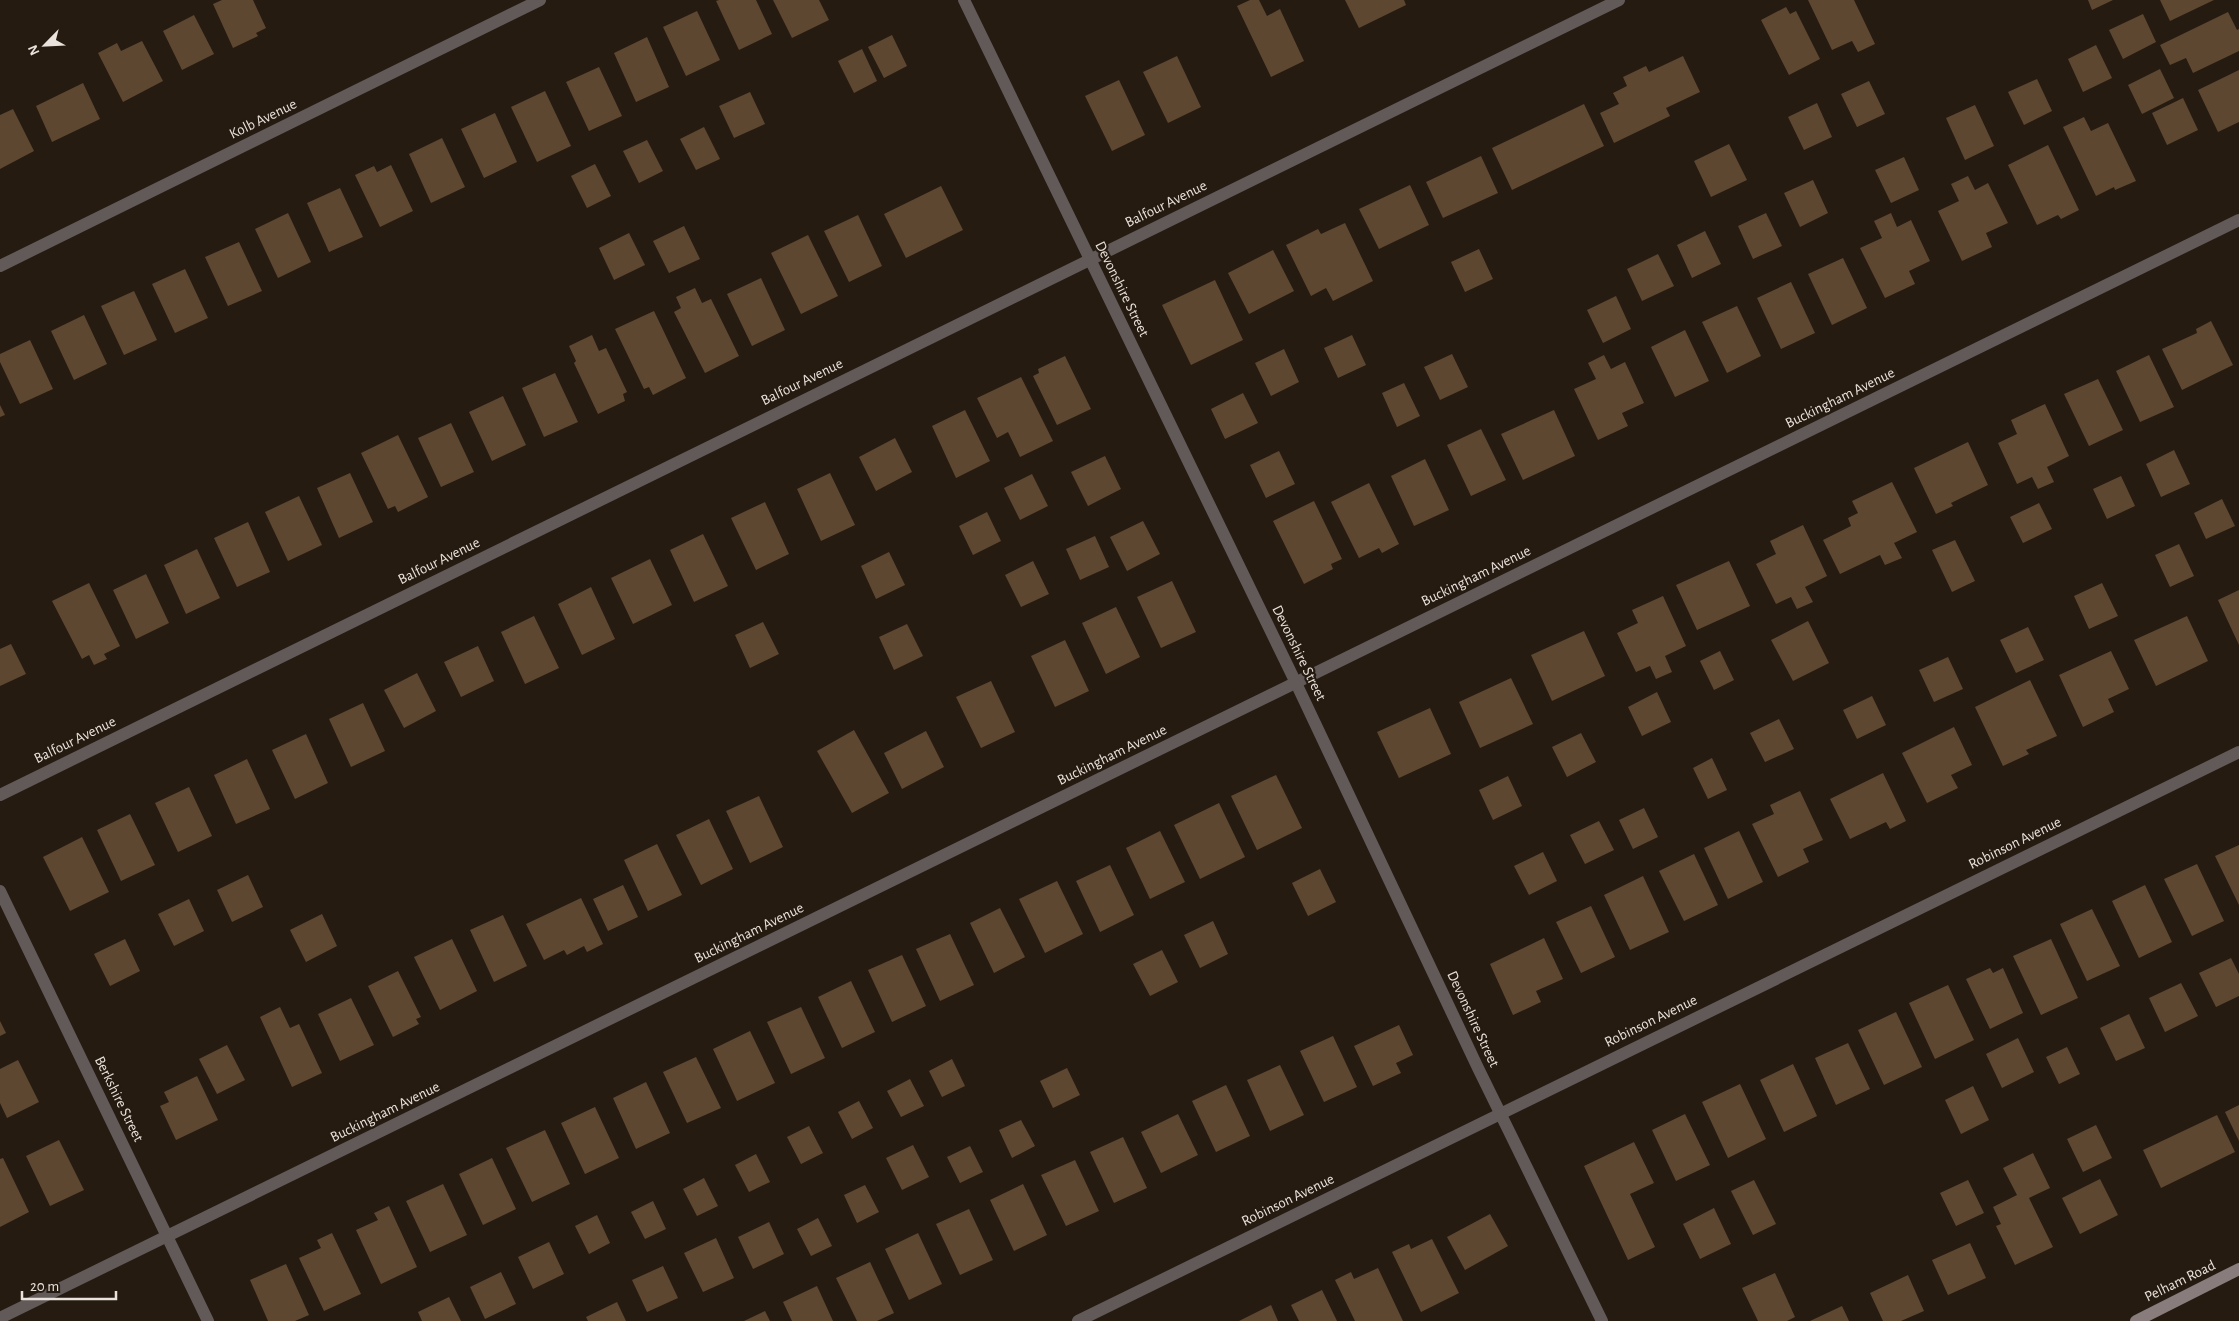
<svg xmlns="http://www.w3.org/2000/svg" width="2239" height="1321" font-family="'Alegreya Sans',sans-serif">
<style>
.building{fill:#5e4731}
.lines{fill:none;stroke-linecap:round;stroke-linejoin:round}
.street{stroke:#625a59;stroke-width:12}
.secondary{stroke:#897c7c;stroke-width:12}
.labels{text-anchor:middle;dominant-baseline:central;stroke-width:4.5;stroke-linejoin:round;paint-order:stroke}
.street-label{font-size:15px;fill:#eae2dc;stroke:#251b11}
</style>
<rect width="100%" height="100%" fill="#251b11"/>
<!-- building -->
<g class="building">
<polygon points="222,0 253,0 266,28 256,33 258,36 233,48 213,4"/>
<polygon points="719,0 756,0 772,34 739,50 716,1"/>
<polygon points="773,0 819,0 829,20 792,38"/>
<polygon points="1250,0 1259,0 1267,16 1280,9 1304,61 1271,77 1237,6"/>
<polygon points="1345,0 1404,0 1406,5 1359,28"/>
<polygon points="1808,0 1854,0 1875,44 1858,52 1852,41 1832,50"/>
<polygon points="2088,0 2113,0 2092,10"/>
<polygon points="2160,0 2214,0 2170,21"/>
<polygon points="1786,7 1790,14 1796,11 1820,59 1789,75 1761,20"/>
<polygon points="697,11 720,60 686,76 663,27"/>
<polygon points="2228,12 2237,30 2239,29 2239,51 2193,73 2186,58 2170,65 2160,45"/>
<polygon points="2143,14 2156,42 2123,59 2109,30"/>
<polygon points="194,15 214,54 182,70 163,31"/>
<polygon points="892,35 907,66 884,78 868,47"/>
<polygon points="647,37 669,87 636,102 614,53"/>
<polygon points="142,41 163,81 123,102 98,53 117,43 121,51"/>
<polygon points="2096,45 2112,78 2083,92 2068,59"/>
<polygon points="862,49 877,81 854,93 838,61"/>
<polygon points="1177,56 1201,107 1168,123 1143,72"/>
<polygon points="1683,56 1700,92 1666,108 1670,116 1614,143 1600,113 1619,104 1613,93 1627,86 1623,77 1646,66 1649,72"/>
<polygon points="599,67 622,116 589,131 566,82"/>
<polygon points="2160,69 2174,98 2142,114 2128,85"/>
<polygon points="2239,70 2239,122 2218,132 2198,90"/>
<polygon points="2037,79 2052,111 2024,125 2008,92"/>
<polygon points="1119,80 1145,135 1112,151 1085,96"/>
<polygon points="1869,81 1885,114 1857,127 1841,94"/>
<polygon points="83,83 100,119 52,142 36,106"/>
<polygon points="545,91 571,146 537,162 511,107"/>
<polygon points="750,92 765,124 734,138 719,106"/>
<polygon points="2183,98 2198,130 2167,145 2152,113"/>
<polygon points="1817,103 1832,137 1804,150 1788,117"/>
<polygon points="1584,104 1604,146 1512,190 1492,148"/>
<polygon points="1975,105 1994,146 1965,160 1946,118"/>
<polygon points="13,109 34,151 0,169 0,115"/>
<polygon points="495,113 517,162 484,178 461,129"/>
<polygon points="2084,117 2091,131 2108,123 2136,181 2115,190 2114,187 2096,196 2063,127"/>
<polygon points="704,127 720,159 696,170 680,139"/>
<polygon points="442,138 465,187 431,203 409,154"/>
<polygon points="647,140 663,171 639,183 623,151"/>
<polygon points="1729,144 1747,180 1711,197 1694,161"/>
<polygon points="2048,145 2079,210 2061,219 2058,215 2037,225 2008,165"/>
<polygon points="1481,156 1498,193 1443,218 1426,182"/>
<polygon points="1904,157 1919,190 1891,203 1875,170"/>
<polygon points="595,164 611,196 587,208 571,176"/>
<polygon points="391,165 413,211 380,227 355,175 374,166 377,172"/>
<polygon points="1968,176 1975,190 1988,183 2008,223 1986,233 1992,247 1962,261 1938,211 1959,201 1951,184"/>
<polygon points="1813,180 1828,213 1800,227 1784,193"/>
<polygon points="1410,185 1429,225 1379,249 1359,209"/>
<polygon points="941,186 963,230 906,258 884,214"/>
<polygon points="340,188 363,237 329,252 307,203"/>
<polygon points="288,213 311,262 278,278 255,229"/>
<polygon points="1766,213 1782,246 1753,259 1738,226"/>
<polygon points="1891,213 1897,227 1911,220 1930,261 1909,271 1915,284 1885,298 1860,248 1882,238 1874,221"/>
<polygon points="858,215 882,266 849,282 824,231"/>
<polygon points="1345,223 1373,281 1333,301 1326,288 1311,296 1286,245 1318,229 1321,234"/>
<polygon points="684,226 700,259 669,273 653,241"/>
<polygon points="1705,231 1721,264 1692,278 1677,245"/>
<polygon points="629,233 645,265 614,280 599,248"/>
<polygon points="808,235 838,296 801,314 771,253"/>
<polygon points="239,242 262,291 228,306 205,257"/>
<polygon points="1479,249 1493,279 1465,292 1451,262"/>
<polygon points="1273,250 1294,291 1249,314 1228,273"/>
<polygon points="1658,254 1674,286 1642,301 1627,269"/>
<polygon points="1843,258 1867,308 1832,325 1808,274"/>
<polygon points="185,269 208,318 175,333 152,284"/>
<polygon points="761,278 785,330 752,346 727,294"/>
<polygon points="1215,280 1243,340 1191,365 1162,305"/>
<polygon points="1791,282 1815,333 1781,349 1757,298"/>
<polygon points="695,288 702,303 711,299 739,356 705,373 674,312 681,308 676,297"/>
<polygon points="134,291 157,340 124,355 101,306"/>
<polygon points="1616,296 1631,329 1603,343 1587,310"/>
<polygon points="1737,306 1761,356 1727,373 1702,322"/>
<polygon points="654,311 686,378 653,395 649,387 644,389 615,329"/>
<polygon points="84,315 107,364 74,380 51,331"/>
<polygon points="2211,321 2233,365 2182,390 2162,349 2197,333 2196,329"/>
<polygon points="1685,330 1709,381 1675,397 1651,347"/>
<polygon points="592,335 599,351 606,348 627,392 623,394 625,401 598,414 574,363 576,361 569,346"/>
<polygon points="1352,335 1366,365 1338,378 1324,348"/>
<polygon points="30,340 53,389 20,404 0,362 0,354"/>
<polygon points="1284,349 1299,382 1271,396 1255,363"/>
<polygon points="1452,354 1468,387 1440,400 1424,367"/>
<polygon points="1604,355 1611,369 1625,362 1644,403 1622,413 1628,426 1598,440 1574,389 1596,379 1588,363"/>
<polygon points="2149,355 2174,407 2140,422 2116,371"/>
<polygon points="1065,356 1091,409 1057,425 1033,376 1039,373 1038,369"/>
<polygon points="555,373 578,422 544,437 522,388"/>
<polygon points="1021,377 1053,441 1020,457 1008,432 997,438 977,398"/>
<polygon points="2098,379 2123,430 2089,446 2064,394"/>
<polygon points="1404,383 1420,416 1397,427 1382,393"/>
<polygon points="1243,393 1258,423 1225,439 1211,409"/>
<polygon points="503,396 526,445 492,461 469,412"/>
<polygon points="2045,404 2069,456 2047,467 2054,482 2038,489 2032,477 2017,484 1998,443 2017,434 2011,420"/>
<polygon points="0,405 5,415 0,417"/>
<polygon points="965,410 990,461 956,478 932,426"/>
<polygon points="1554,410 1575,456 1523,480 1501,434"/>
<polygon points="451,423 474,472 441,487 418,438"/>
<polygon points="1481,429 1506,480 1471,496 1447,445"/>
<polygon points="398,435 428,497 398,512 395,506 388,509 361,453"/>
<polygon points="895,438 912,472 876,491 859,457"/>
<polygon points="1968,442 1988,485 1951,503 1953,506 1936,514 1914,468"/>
<polygon points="2174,450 2190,484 2161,497 2146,464"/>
<polygon points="1279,451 1295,484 1266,498 1250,465"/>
<polygon points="1105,456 1121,489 1088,506 1071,472"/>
<polygon points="1425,459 1449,510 1414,526 1391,476"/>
<polygon points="350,473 373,522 339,538 317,488"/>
<polygon points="830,473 855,525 821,541 797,489"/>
<polygon points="1032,474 1048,506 1020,520 1004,488"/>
<polygon points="2121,476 2135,506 2107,519 2093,489"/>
<polygon points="1892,482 1917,532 1894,543 1902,558 1885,565 1880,555 1840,574 1823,540 1851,526 1848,518 1858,513 1852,501"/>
<polygon points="1369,483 1399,544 1382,553 1379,548 1359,558 1331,502"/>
<polygon points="299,496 322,545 288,561 265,512"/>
<polygon points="2222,499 2235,526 2206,539 2194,513"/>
<polygon points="1314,501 1342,559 1331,564 1333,569 1304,584 1273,521"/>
<polygon points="765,502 789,554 756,570 731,518"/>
<polygon points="2039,503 2052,529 2023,543 2010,517"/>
<polygon points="987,512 1001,541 973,555 959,526"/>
<polygon points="1143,521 1160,554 1127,571 1110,537"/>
<polygon points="248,522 270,572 237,587 214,538"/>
<polygon points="1803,525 1827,576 1805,587 1813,602 1797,609 1791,597 1776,604 1756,564 1776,554 1770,541"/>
<polygon points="703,534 728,586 694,602 670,550"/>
<polygon points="1095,536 1109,567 1080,580 1066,549"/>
<polygon points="1955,540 1975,581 1952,592 1932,550"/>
<polygon points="2179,544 2194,576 2170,587 2155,555"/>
<polygon points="197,549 220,598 186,614 164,565"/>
<polygon points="889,552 905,585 876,599 861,566"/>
<polygon points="650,559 672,605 633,624 611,578"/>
<polygon points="1033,561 1049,594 1021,607 1005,575"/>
<polygon points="1729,561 1750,606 1697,630 1676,585"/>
<polygon points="146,574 169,623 136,639 113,590"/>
<polygon points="1172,581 1196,632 1161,648 1137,597"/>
<polygon points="89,583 120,646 104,654 107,659 94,665 89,655 82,659 52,601"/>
<polygon points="2102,583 2118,616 2089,629 2074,596"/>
<polygon points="591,587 615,639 582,655 558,604"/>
<polygon points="2239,590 2239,645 2218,600"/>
<polygon points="1663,596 1686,646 1665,656 1672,672 1656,679 1650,666 1636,672 1617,633 1638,623 1632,610"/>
<polygon points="1116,607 1140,657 1106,674 1082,623"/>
<polygon points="534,616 559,668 525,684 501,632"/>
<polygon points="2187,616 2208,661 2156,686 2134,640"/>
<polygon points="1808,621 1829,663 1793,681 1771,640"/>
<polygon points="763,622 779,654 750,668 735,635"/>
<polygon points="907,624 923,656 894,670 879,637"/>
<polygon points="2028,627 2044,660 2016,673 2000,640"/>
<polygon points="1584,631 1605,676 1552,701 1531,655"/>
<polygon points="1065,640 1089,691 1055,707 1031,656"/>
<polygon points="11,644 26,674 0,686 0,649"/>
<polygon points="478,646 494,681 461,697 444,662"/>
<polygon points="1720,651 1734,680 1714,690 1700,661"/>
<polygon points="2111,651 2129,689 2108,699 2114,712 2083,727 2059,675"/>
<polygon points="1948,657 1963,689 1934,702 1919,670"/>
<polygon points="417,673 436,711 404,728 384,690"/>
<polygon points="1511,678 1533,724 1480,748 1459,702"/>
<polygon points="2030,680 2057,736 2026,750 2029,754 2003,766 1975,707"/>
<polygon points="991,681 1015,732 981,748 956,697"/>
<polygon points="1657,692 1671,722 1642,736 1628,707"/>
<polygon points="1872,696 1886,725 1857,739 1843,710"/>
<polygon points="363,703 385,751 351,767 329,719"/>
<polygon points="1430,708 1451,754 1399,778 1377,732"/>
<polygon points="1779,719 1794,749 1765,762 1750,733"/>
<polygon points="1954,727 1972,765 1951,775 1958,788 1927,803 1902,753"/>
<polygon points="854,730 889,793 852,813 817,751"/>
<polygon points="926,731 944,767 902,789 884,753"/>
<polygon points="1581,733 1596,762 1567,777 1552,747"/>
<polygon points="306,734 328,783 295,799 272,750"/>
<polygon points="1712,758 1727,790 1708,799 1693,768"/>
<polygon points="247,759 270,809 236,824 214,775"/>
<polygon points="1883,773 1906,821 1890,829 1886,822 1850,839 1830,799"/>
<polygon points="1276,775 1302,828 1257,850 1231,796"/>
<polygon points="1508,776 1522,806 1493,820 1479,790"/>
<polygon points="189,787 212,836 178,852 155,803"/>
<polygon points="1800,791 1823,840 1803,849 1809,862 1778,877 1752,824 1774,814 1770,805"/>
<polygon points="759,796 783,847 750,863 726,811"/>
<polygon points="1219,803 1245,857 1200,879 1174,825"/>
<polygon points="1644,808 1658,837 1633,849 1619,820"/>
<polygon points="130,814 155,865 121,881 97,830"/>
<polygon points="709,819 733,869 701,885 676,835"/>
<polygon points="1599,821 1614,850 1585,864 1570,835"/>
<polygon points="1160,831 1185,882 1150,899 1126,848"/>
<polygon points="1739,831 1763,882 1728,899 1704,848"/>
<polygon points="82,837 109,892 70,911 43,857"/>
<polygon points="657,844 682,895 648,911 624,860"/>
<polygon points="2239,845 2239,905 2215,856"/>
<polygon points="1543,852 1557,881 1529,895 1514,866"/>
<polygon points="1694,854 1718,905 1684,921 1659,871"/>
<polygon points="2197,864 2224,921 2192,936 2164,879"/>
<polygon points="1110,865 1134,915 1100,932 1076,881"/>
<polygon points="1320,869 1336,902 1308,916 1292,883"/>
<polygon points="248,875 263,907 232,922 217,890"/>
<polygon points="1643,876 1669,932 1630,950 1604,895"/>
<polygon points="1057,881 1083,934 1045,953 1019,899"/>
<polygon points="623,885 638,917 608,931 593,899"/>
<polygon points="2145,885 2172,942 2139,958 2112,901"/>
<polygon points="581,898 603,944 587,952 584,946 567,955 564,950 544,960 526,924"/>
<polygon points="189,899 204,931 174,946 158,914"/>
<polygon points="1591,906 1615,957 1581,973 1556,922"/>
<polygon points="1000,908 1025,957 994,973 970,923"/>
<polygon points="2092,909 2120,966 2087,981 2060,924"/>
<polygon points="322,914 337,946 306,962 290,930"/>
<polygon points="503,915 527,966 494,982 470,930"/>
<polygon points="1213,921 1228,954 1200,968 1184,935"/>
<polygon points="950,934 974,985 940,1001 916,949"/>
<polygon points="1544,938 1563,979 1536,991 1541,1002 1513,1015 1490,964"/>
<polygon points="125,939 140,971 110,986 94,954"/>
<polygon points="452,939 477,991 440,1010 414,957"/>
<polygon points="2051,939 2078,998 2041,1015 2013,956"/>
<polygon points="1162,950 1178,982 1150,996 1133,964"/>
<polygon points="902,955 926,1006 892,1022 868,970"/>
<polygon points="2231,958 2239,974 2239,996 2216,1007 2199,973"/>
<polygon points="1990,968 1993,973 2003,968 2023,1013 1990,1029 1966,979"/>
<polygon points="398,971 421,1017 416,1019 419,1024 393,1037 368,986"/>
<polygon points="851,981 875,1032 842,1048 818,997"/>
<polygon points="2181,983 2198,1016 2165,1032 2149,998"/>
<polygon points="1948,985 1974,1040 1935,1059 1909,1003"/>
<polygon points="351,998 374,1045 340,1061 318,1014"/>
<polygon points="280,1007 290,1028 299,1024 322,1073 292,1087 260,1017"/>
<polygon points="801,1007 825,1058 791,1074 767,1022"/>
<polygon points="1896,1012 1922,1067 1884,1085 1858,1030"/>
<polygon points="2129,1014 2145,1048 2116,1061 2100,1028"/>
<polygon points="0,1021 6,1033 0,1036"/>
<polygon points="1399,1025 1413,1055 1396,1063 1401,1073 1373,1086 1354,1046"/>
<polygon points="750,1031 775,1083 737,1101 713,1049"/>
<polygon points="1333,1036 1357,1087 1324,1102 1300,1051"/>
<polygon points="2018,1038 2034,1072 2002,1088 1986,1054"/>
<polygon points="1848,1043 1870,1089 1836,1105 1815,1058"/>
<polygon points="227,1045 245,1080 217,1094 199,1059"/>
<polygon points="2067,1047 2080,1074 2059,1084 2046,1057"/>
<polygon points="696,1057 721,1108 687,1123 663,1072"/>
<polygon points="952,1059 965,1086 942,1097 929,1071"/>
<polygon points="18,1060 39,1102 7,1118 0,1103 0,1069"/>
<polygon points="1793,1064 1817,1116 1784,1132 1760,1080"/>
<polygon points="1280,1065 1304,1115 1270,1131 1247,1080"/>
<polygon points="1067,1068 1080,1095 1053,1108 1040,1081"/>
<polygon points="197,1076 218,1120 176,1140 160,1106 169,1102 164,1092"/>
<polygon points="910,1079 924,1106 901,1117 887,1091"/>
<polygon points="646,1082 670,1133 636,1149 613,1098"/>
<polygon points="1740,1084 1766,1139 1728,1158 1702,1102"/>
<polygon points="1226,1085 1250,1136 1216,1152 1192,1101"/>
<polygon points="1973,1086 1989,1120 1961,1134 1945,1100"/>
<polygon points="859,1101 873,1128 852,1139 838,1112"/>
<polygon points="2239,1105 2239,1141 2225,1112"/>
<polygon points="595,1107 619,1158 585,1174 561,1123"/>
<polygon points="1178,1114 1198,1155 1161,1173 1141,1132"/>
<polygon points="1685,1114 1710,1165 1676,1181 1652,1130"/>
<polygon points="2217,1115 2235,1152 2161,1188 2143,1150"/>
<polygon points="1021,1120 1035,1146 1012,1158 999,1130"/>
<polygon points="2096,1125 2112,1158 2083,1172 2067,1139"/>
<polygon points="809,1126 823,1153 801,1164 787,1137"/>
<polygon points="545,1130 570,1184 532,1202 506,1148"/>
<polygon points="1123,1137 1147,1188 1114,1203 1090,1152"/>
<polygon points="59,1140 84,1190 50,1206 26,1156"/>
<polygon points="1634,1142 1654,1183 1630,1194 1655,1247 1628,1260 1584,1166"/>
<polygon points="913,1145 929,1177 902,1190 886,1158"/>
<polygon points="970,1146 983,1172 960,1183 947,1157"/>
<polygon points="2033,1153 2050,1188 2029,1198 2053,1247 2015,1265 1996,1226 2001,1224 1993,1207 2017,1195 2003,1168"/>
<polygon points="756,1154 770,1182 749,1192 735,1165"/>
<polygon points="3,1158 29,1212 0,1227 0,1159"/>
<polygon points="492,1158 516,1209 483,1225 459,1174"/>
<polygon points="1075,1160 1099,1211 1066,1226 1041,1175"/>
<polygon points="704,1178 718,1206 697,1216 683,1189"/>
<polygon points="2100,1179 2118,1215 2080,1234 2062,1198"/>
<polygon points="1754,1180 1776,1224 1753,1235 1731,1191"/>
<polygon points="1968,1180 1984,1213 1956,1226 1940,1193"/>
<polygon points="443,1184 467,1235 430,1252 406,1201"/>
<polygon points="1023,1184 1047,1235 1014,1251 990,1200"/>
<polygon points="865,1185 879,1212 857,1223 844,1195"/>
<polygon points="653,1201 666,1229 645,1239 631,1212"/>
<polygon points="389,1206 417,1267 381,1284 356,1230 378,1220 374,1213"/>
<polygon points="1714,1208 1731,1244 1700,1259 1683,1224"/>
<polygon points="969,1209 993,1260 960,1275 936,1224"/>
<polygon points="1490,1214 1508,1246 1465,1270 1447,1237"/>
<polygon points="597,1215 610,1243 589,1254 575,1226"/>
<polygon points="818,1218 832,1246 811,1256 797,1229"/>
<polygon points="769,1222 784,1254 753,1269 738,1237"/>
<polygon points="332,1233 361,1294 324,1311 299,1258 321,1248 317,1240"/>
<polygon points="918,1233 942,1284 909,1300 885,1249"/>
<polygon points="716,1238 734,1278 703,1292 684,1253"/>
<polygon points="1432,1239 1459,1293 1421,1312 1392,1252 1409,1244 1411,1249"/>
<polygon points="549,1242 564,1274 533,1289 518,1257"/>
<polygon points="1970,1243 1986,1278 1948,1295 1932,1260"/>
<polygon points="870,1262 894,1313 877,1321 857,1321 836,1278"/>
<polygon points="286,1264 309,1315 295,1321 268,1321 250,1280"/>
<polygon points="663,1266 678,1298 647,1312 632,1280"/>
<polygon points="1378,1268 1403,1321 1355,1321 1335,1280 1351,1272 1354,1279"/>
<polygon points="501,1272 516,1304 485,1319 470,1287"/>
<polygon points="1775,1273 1795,1317 1787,1321 1758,1321 1742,1288"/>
<polygon points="1908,1275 1924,1311 1901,1321 1883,1321 1870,1293"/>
<polygon points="817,1286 833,1321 792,1321 783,1302"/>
<polygon points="1322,1290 1337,1321 1299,1321 1291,1305"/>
<polygon points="449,1297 461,1321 422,1321 418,1312"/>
<polygon points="617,1302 626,1321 588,1321 586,1317"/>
<polygon points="1271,1305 1278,1321 1239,1321"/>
<polygon points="1842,1306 1849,1321 1810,1321"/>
<polygon points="765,1311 770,1321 744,1321"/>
</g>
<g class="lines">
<!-- street -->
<g class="street">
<polyline points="964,0 1296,683 1478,1068 1602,1321"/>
<polyline points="0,266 540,0"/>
<polyline points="0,795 1619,0"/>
<polyline points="0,891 208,1321"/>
<polyline points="0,1318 2239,220"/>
<polyline points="1078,1321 2239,752"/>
</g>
<!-- secondary -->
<polyline class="secondary" points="2136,1321 2239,1269"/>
</g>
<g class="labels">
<!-- street labels -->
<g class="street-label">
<text transform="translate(263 119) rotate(-26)">Kolb Avenue</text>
<text transform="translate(1166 204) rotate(-26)">Balfour Avenue</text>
<text transform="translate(1122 289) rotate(64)">Devonshire Street</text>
<text transform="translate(802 382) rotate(-26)">Balfour Avenue</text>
<text transform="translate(1840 398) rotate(-26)">Buckingham Avenue</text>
<text transform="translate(439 561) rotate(-26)">Balfour Avenue</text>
<text transform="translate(1476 576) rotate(-26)">Buckingham Avenue</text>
<text transform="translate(1299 653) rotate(64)">Devonshire Street</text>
<text transform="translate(75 740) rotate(-26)">Balfour Avenue</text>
<text transform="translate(1112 755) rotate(-26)">Buckingham Avenue</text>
<text transform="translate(2015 843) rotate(-26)">Robinson Avenue</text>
<text transform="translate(749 933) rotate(-26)">Buckingham Avenue</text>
<text transform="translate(1473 1019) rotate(65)">Devonshire Street</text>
<text transform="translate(1651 1021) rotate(-26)">Robinson Avenue</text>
<text transform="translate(119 1099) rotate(64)">Berkshire Street</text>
<text transform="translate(385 1112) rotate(-26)">Buckingham Avenue</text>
<text transform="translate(1288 1200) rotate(-26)">Robinson Avenue</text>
<text transform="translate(2180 1281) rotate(-26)">Pelham Road</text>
</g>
</g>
<!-- north arrow -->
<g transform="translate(45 45) rotate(246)" stroke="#251b11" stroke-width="4" paint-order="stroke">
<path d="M0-4L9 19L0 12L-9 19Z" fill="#eae2dc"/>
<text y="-8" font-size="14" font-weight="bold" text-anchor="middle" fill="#eae2dc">N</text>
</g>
<!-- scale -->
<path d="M22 1291v8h94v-8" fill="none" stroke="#eae2dc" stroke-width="2.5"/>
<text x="30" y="1291" font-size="15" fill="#eae2dc" stroke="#251b11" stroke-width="4" paint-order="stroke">20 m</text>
</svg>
